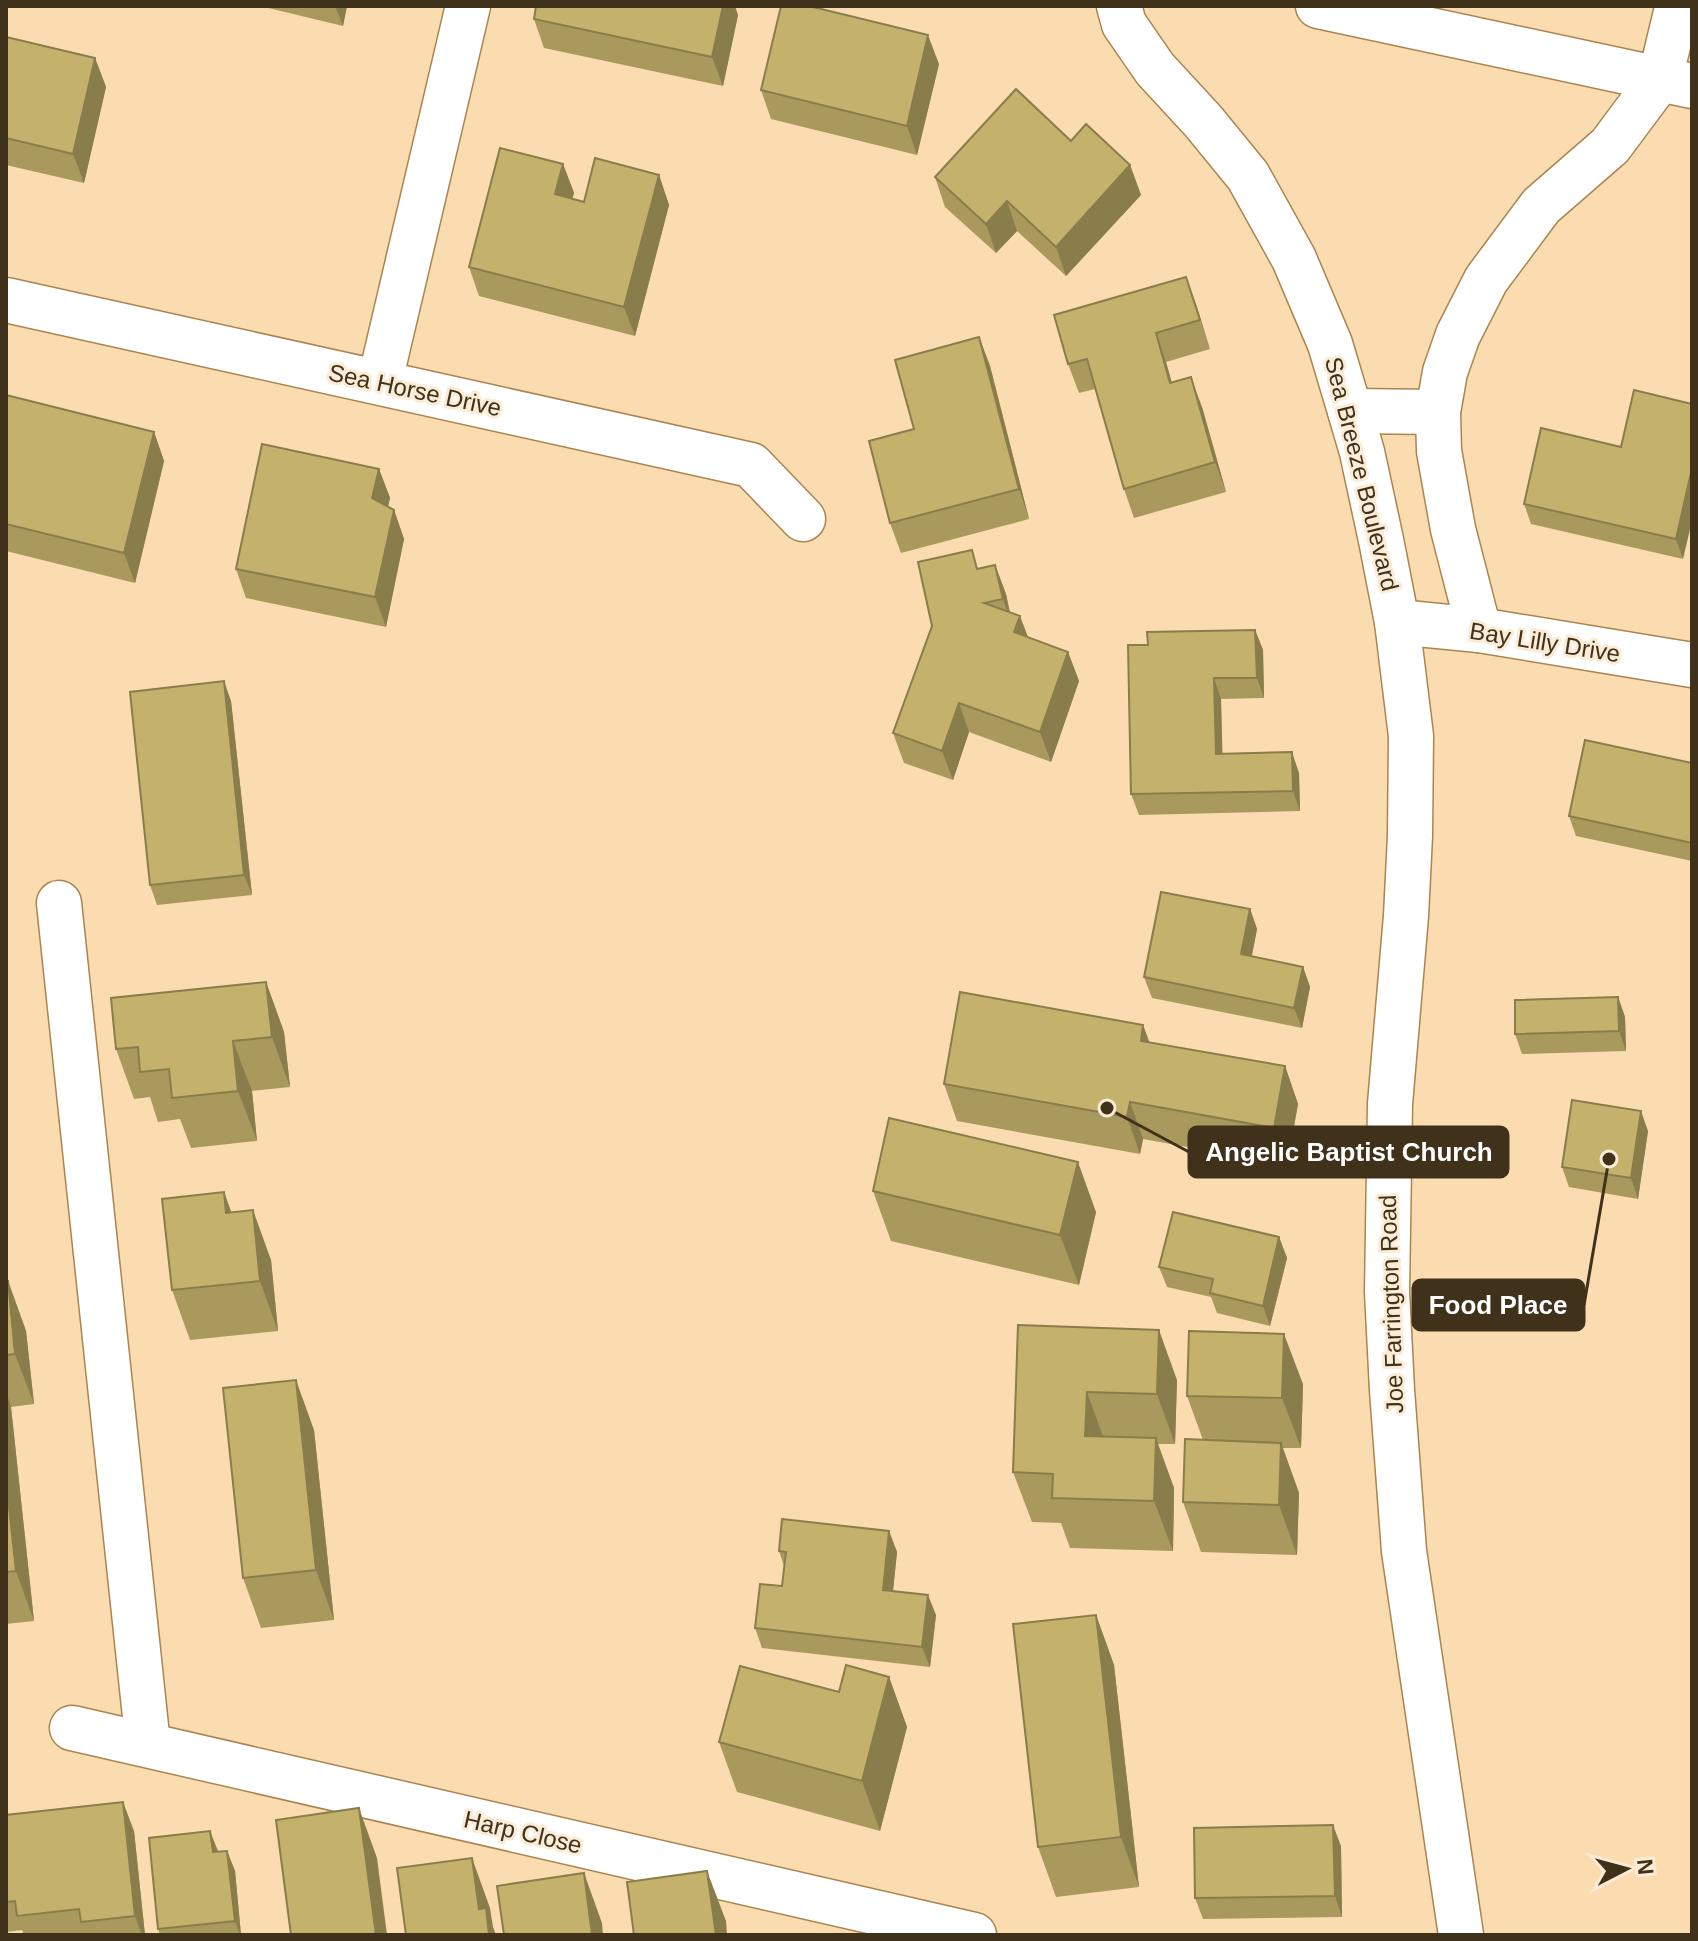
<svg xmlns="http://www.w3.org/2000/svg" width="1698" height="1941" font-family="Arial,sans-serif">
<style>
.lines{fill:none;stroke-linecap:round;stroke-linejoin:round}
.minor-casing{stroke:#a9854f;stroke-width:47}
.secondary-casing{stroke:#a9854f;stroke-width:47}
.minor{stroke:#fff;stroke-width:44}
.secondary{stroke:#fff;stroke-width:44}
.wall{fill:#a9995d}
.shaded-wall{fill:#897d4c}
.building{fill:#c4b26c;stroke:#897d4c;stroke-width:2}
.labels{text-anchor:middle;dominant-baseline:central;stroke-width:6;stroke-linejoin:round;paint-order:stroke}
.street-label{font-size:24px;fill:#40311a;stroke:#fcecd6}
.leader{fill:none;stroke:#40311a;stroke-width:3}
.callout-dot{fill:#40311a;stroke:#fcecd6;stroke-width:3}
.callout{fill:#40311a;stroke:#40311a;stroke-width:3}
.callout-label{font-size:26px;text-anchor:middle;font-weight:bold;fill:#fff}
</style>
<rect width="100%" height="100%" fill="#fbdcb0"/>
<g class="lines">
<defs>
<g id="minor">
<polyline points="1119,6 1124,24 1155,69 1203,121 1248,176 1294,259 1330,344 1350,411 1362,452 1381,540 1397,622"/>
<polyline points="1318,6 1692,86"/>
<polyline points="6,300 751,465 803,519"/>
<polyline points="380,381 468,6"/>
<polyline points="1350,411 1438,412"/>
<polyline points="1479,630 1453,529 1439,451 1438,412 1445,372 1458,335 1486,280 1541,206 1610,146 1660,79 1677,8"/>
<polyline points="59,903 148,1745"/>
<polyline points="72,1728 974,1935"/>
</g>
<polyline id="secondary" points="1461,1935 1404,1551 1392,1390 1387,1292 1390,1104 1406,916 1410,836 1411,736 1397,622 1479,630 1692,665"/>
</defs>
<!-- minor casing -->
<use href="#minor" class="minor-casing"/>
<!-- secondary casing -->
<use href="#secondary" class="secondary-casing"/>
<!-- minor -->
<use href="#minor" class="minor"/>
<!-- secondary -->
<use href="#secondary" class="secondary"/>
</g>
<!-- wall -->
<g class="wall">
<polygon points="260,6 347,6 343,26"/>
<polygon points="738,15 723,86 544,48 534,19"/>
<polygon points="6,37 95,58 106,87 84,183 6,165"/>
<polygon points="939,64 917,155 771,119 761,90"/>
<polygon points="1071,141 1130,165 1141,195 1066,276 1017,231 996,253 945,207 935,177"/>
<polygon points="563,164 574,193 572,199 584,202 659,175 669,205 635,336 479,296 469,267"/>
<polygon points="1186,277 1210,349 1166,362 1172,383 1202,407 1226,492 1134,518 1124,489 1095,389 1079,393 1068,364"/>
<polygon points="979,337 990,366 1029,519 901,553 890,523 914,429"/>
<polygon points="1634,390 1683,559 1531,524 1524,504 1621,447"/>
<polygon points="6,395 154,432 164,461 135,583 6,551"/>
<polygon points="379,469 390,498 388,507 394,510 404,539 386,627 246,598 236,569"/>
<polygon points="995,565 1006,594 1010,612 1028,637 1068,652 1079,681 1051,762 969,732 953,780 904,763 893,733 979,568"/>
<polygon points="1255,630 1263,650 1264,698 1221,699 1222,754 1299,773 1300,811 1139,815 1131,794 1148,645"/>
<polygon points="231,701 252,895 157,905 150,885"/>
<polygon points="1692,763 1692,861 1576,836 1569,816"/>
<polygon points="1250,909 1257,929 1252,956 1303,967 1310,987 1302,1028 1152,998 1144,977"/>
<polygon points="266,982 284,1032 290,1087 252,1091 257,1141 191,1148 180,1119 158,1122 150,1097 134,1099 116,1049"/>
<polygon points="1618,997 1625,1017 1626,1051 1522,1054 1515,1034"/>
<polygon points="1143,1025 1149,1042 1285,1066 1298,1104 1287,1165 1143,1139 1140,1154 957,1121 944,1084"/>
<polygon points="1648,1131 1638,1199 1569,1187 1562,1167"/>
<polygon points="873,1191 1096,1212 1079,1285 891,1241"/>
<polygon points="224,1192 231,1212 271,1260 278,1331 190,1340 172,1290"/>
<polygon points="1279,1237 1287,1258 1270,1326 1217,1313 1211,1297 1167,1287 1159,1267"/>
<polygon points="6,1281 8,1281 26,1331 34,1404 11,1407 34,1621 6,1624"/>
<polygon points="1018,1325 1177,1380 1175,1444 1157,1444 1174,1488 1173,1551 1070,1548 1061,1523 1032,1522 1013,1472"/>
<polygon points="1303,1384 1301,1448 1283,1448 1299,1493 1297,1555 1201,1552 1183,1502 1203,1440 1187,1396"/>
<polygon points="314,1430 334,1620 261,1628 243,1578"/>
<polygon points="889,1531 897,1552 893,1591 936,1615 930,1667 762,1648 755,1628 782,1586 784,1566 779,1551"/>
<polygon points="1096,1615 1114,1665 1139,1887 1056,1897 1038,1847"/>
<polygon points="889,1677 907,1727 880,1831 737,1792 719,1742 839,1692"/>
<polygon points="6,1815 134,1831 145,1935 24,1935 22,1930 6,1932"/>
<polygon points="1341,1846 1342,1917 1203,1919 1195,1898"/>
<polygon points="227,1851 235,1871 241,1935 160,1935 158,1929 218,1852"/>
</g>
<!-- shaded-wall -->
<g class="shaded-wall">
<polygon points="335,6 347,6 343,26"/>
<polygon points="723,6 735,6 738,15 723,86 712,57"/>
<polygon points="928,35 939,64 917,155 907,126"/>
<polygon points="95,58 106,87 84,183 73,154"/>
<polygon points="563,164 574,193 565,224 555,194"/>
<polygon points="1130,165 1141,195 1066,276 1056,247"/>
<polygon points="659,175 669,205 635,336 624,307"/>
<polygon points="1007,201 1017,231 996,253 986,224"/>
<polygon points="1186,277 1197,307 1210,349 1200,320"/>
<polygon points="1156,333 1166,362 1180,413 1170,383"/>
<polygon points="979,337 990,366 1029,519 1019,489"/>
<polygon points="1191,377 1202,407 1226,492 1215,462"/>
<polygon points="154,432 164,461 135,583 124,553"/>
<polygon points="1692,468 1692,521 1683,559 1676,539"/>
<polygon points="379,469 390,498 383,527 372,498"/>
<polygon points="394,510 404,539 386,627 375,597"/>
<polygon points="995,565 1006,594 1013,629 1003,599"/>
<polygon points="1020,616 1031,645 1014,632"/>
<polygon points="1255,630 1263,650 1264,698 1257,678"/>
<polygon points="1068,652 1079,681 1051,762 1040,732"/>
<polygon points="1214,678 1221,699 1223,774 1216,754"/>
<polygon points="224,681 231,701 252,895 244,875"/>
<polygon points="959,703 969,732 953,780 942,751"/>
<polygon points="1292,752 1299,773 1300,811 1293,791"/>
<polygon points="1250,909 1257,929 1248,974 1241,954"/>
<polygon points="1303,967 1310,987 1302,1028 1294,1008"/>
<polygon points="266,982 284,1032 290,1087 272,1037"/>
<polygon points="1618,997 1625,1017 1626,1051 1619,1031"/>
<polygon points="1143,1025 1157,1063 1141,1041"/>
<polygon points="233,1041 252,1091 257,1141 238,1091"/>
<polygon points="1285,1066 1298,1104 1287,1165 1274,1128"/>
<polygon points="1130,1102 1143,1139 1140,1154 1127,1117"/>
<polygon points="1641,1111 1648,1131 1638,1199 1631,1178"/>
<polygon points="1078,1162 1096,1212 1079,1285 1060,1235"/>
<polygon points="224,1192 242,1242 226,1213"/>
<polygon points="253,1210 271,1260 278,1331 260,1281"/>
<polygon points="1279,1237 1287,1258 1270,1326 1263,1306"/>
<polygon points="8,1281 26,1331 34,1404 15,1354"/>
<polygon points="1159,1330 1177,1380 1175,1444 1157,1394"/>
<polygon points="1284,1334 1303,1384 1301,1448 1282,1398"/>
<polygon points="296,1380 314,1430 334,1620 316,1570"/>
<polygon points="6,1392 11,1407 34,1621 16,1571 6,1479"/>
<polygon points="1087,1392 1105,1442 1085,1436"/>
<polygon points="1156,1438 1174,1488 1173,1551 1154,1501"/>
<polygon points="1281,1443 1299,1493 1297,1555 1279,1505"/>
<polygon points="889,1531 897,1552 891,1610 883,1590"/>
<polygon points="928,1595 936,1615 930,1667 922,1647"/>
<polygon points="1096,1615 1114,1665 1139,1887 1121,1837"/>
<polygon points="889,1677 907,1727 880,1831 862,1781"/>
<polygon points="123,1802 134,1831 145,1935 142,1935 135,1916"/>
<polygon points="359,1808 377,1858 387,1935 376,1935"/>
<polygon points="1333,1825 1341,1846 1342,1917 1335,1896"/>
<polygon points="210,1831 218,1851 213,1852"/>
<polygon points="227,1851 235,1871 241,1935 240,1935 235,1921"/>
<polygon points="472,1858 490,1908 493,1927 496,1935 488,1935 479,1909"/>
<polygon points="707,1871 726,1921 727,1935 716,1935"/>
<polygon points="584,1873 602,1923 603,1935 592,1935"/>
</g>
<!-- building -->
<g class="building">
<polygon points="536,6 723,6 712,57 534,19"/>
<polygon points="781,6 809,6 928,35 907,126 761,90"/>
<polygon points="6,37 95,58 73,154 6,138"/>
<polygon points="1016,89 1071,141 1086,124 1130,165 1056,247 1007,201 986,224 935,177"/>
<polygon points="500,148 563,164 555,194 584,202 595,158 659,175 624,307 469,267"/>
<polygon points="1186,277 1200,320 1156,333 1170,383 1191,377 1215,462 1124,489 1087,359 1068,364 1054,315"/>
<polygon points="979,337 1019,489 890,523 869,441 914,429 895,360"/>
<polygon points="1634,390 1692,404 1692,468 1676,539 1524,504 1541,428 1621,447"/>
<polygon points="6,395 154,432 124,553 6,524"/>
<polygon points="262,444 379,469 372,498 394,510 375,597 236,569"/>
<polygon points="972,550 977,569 995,565 1003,599 984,603 1020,616 1014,632 1068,652 1040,732 959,703 942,751 893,733 932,626 918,562"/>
<polygon points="1255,630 1257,678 1214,678 1216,754 1292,752 1293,791 1131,794 1128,645 1148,645 1147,632"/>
<polygon points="224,681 244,875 150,885 130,692"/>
<polygon points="1585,740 1692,763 1692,843 1569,816"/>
<polygon points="1161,892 1250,909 1241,954 1303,967 1294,1008 1144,977"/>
<polygon points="266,982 272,1037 233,1041 238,1091 172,1098 169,1069 140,1072 138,1047 116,1049 111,998"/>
<polygon points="960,992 1143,1025 1141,1041 1285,1066 1274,1128 1130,1102 1127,1117 944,1084"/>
<polygon points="1618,997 1619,1031 1515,1034 1515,1000"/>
<polygon points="1572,1100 1641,1111 1631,1178 1562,1167"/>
<polygon points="889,1118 1078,1162 1060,1235 873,1191"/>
<polygon points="224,1192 226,1213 253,1210 260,1281 172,1290 162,1199"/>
<polygon points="1173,1212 1279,1237 1263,1306 1210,1293 1213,1279 1159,1267"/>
<polygon points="6,1281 8,1281 15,1354 6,1355"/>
<polygon points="1018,1325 1159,1330 1157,1394 1087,1392 1085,1436 1156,1438 1154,1501 1052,1498 1053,1474 1013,1472"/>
<polygon points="1189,1331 1284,1334 1282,1398 1187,1396"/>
<polygon points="296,1380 316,1570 243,1578 223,1388"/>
<polygon points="1185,1439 1281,1443 1279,1505 1183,1502"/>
<polygon points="6,1479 16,1571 6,1572"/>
<polygon points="782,1519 889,1531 883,1590 928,1595 922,1647 755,1628 760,1584 782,1586 786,1552 779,1551"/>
<polygon points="1096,1615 1121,1837 1038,1847 1013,1624"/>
<polygon points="846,1665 889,1677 862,1781 719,1742 740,1666 839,1692"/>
<polygon points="123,1802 135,1916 81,1922 79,1909 17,1916 15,1901 6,1902 6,1815"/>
<polygon points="359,1808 376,1935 291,1935 276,1820"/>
<polygon points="1333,1825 1335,1896 1195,1898 1194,1828"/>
<polygon points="210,1831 213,1852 227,1851 235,1921 158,1929 149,1838"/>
<polygon points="472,1858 479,1909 486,1908 489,1935 406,1935 397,1868"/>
<polygon points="707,1871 716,1935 634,1935 627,1882"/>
<polygon points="584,1873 592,1935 504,1935 497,1886"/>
</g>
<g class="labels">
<!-- street labels -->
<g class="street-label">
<text transform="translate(415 390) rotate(12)">Sea Horse Drive</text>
<text transform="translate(1362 474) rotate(76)">Sea Breeze Boulevard</text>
<text transform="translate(1545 642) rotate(9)">Bay Lilly Drive</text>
<text transform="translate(1391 1304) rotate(-92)">Joe Farrington Road</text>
<text transform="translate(523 1832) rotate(13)">Harp Close</text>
</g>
</g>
<!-- callouts -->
<path class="leader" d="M1107 1108L1189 1152M1609 1159L1584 1305"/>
<g class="callout-dot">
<circle cx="1107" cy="1108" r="8"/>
<circle cx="1609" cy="1159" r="8"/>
</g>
<g class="callout">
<rect x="1189" y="1127" width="319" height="50" rx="8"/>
<rect x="1413" y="1280" width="171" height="50" rx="8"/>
</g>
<g class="callout-label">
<text x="1349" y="1161">Angelic Baptist Church</text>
<text x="1498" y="1314">Food Place</text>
</g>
<!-- border -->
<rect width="1698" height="1941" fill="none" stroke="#40311a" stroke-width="16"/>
<!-- north arrow -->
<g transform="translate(1626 1869) rotate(84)" stroke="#fcecd6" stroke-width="6" paint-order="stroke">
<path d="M0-6L14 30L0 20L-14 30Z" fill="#40311a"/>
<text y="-12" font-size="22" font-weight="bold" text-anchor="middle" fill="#40311a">N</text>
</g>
</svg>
